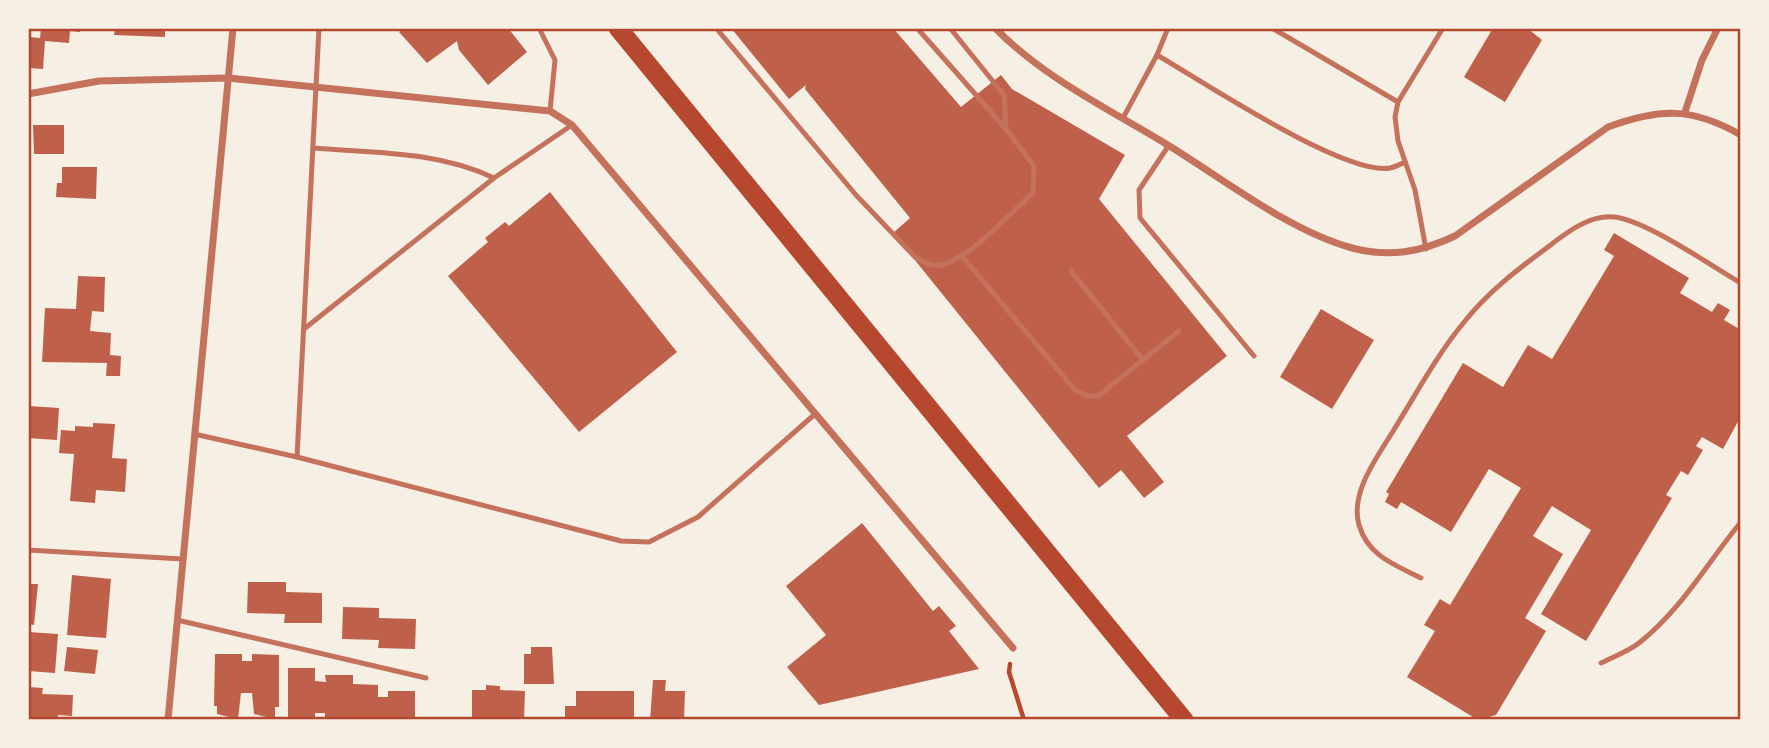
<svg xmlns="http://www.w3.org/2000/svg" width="1769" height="748" font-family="Quicksand,sans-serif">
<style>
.building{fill:#bf614a}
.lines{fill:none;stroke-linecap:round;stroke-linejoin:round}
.path{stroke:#b5482f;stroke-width:4.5}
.service{stroke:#c5725c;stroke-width:5}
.minor{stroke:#c5725c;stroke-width:7}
.trunk{stroke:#b5482f;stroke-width:19}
.neatline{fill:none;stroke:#b5482f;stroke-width:2.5}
</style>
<rect width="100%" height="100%" fill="#f6efe4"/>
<!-- building -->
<g class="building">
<polygon points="41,28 80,28 80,32 70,31 69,43 45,41 43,69 28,68 30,37 40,38"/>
<polygon points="115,28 165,28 165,37 114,35"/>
<polygon points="404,28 508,28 527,52 488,85 459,50 457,41 427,63 399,32"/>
<polygon points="731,28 893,28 961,107 1001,75 1012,89 1125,155 1099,199 1227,356 1127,436 1164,482 1144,498 1121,470 1099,488 893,233 910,218 805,89 806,85 789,99"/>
<polygon points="1493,28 1527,28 1542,40 1505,102 1464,77"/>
<polygon points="33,125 64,125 64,154 34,154"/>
<polygon points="62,167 97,167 96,199 56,197 57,183 62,183"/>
<polygon points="550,192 677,352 579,432 448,276 488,242 485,238 505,222 509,226"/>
<polygon points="1614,233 1689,278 1680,293 1712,312 1718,303 1730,310 1724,320 1741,330 1741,416 1723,449 1702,437 1696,446 1703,450 1688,475 1681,471 1666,495 1672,498 1586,641 1541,614 1591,530 1552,506 1533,536 1563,554 1525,618 1546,631 1496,715 1478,720 1407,677 1435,631 1424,625 1440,599 1450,605 1521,488 1489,469 1451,532 1401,502 1397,509 1385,502 1389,494 1386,492 1463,363 1503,387 1528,345 1552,359 1614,256 1604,250"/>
<polygon points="78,276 105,277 104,312 92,311 90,331 111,333 110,355 121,356 120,376 106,376 107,363 42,362 45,308 76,309"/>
<polygon points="1321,309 1374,340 1332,409 1280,377"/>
<polygon points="29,406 59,408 57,440 28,438"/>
<polygon points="93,423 115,424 112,458 127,459 125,492 96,490 95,503 70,501 74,454 59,453 61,430 75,431 75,426 93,427"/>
<polygon points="862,523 933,611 939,606 956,626 949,631 979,669 819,705 787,667 826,635 786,586"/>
<polygon points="72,575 111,579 106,638 67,635"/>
<polygon points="248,582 286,582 286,592 322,593 322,623 284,623 285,614 247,613"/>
<polygon points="28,584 38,584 34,625 28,624"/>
<polygon points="343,607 379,608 379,618 416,619 415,649 378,648 379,640 342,639"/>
<polygon points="28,632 58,634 55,673 28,671"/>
<polygon points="67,647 98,650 95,674 64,671"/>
<polygon points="531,647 552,647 554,684 524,684 524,654 531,654"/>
<polygon points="215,654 242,654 242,661 252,661 252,654 279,655 279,707 275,707 275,719 254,714 252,693 241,693 238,719 217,714 217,706 214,706"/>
<polygon points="288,668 315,668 315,681 326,682 325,675 353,675 353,684 378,685 378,697 388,697 388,691 415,691 415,720 325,720 325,713 315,713 315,720 288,720"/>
<polygon points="653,680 666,680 665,691 685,691 684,720 650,720"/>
<polygon points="486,685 500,686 500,690 525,691 524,720 472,720 472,690 486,690"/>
<polygon points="28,687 43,688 42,694 73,695 72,716 58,715 58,720 28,720"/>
<polygon points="576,691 634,691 634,720 565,718 565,706 576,706"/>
</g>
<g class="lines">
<!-- path -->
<polyline class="path" points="1010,664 1009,672 1024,720"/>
<!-- service -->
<g class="service">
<polyline points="539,28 555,60 550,111"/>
<path d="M716,28L856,195L915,257C923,262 931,267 941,265C971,258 1010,213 1033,193L1034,166L1006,129L917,28"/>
<polyline points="950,28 1004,95 1006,128"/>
<polyline points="1272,28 1398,102"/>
<path d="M1157,55C1202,81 1344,176 1390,168C1395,167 1401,164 1405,162"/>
<polyline points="1123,118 1157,55 1168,28"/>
<polyline points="1169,145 1139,190 1140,218 1254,356"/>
<path d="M313,148C373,153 439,151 494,178"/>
<polyline points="1426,249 1415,190 1398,141 1395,117 1398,102 1443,28"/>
<polyline points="962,256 1075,390 1087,396 1098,396 1179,331"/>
<polyline points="1071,271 1143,360"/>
<polyline points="304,329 494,178 572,125"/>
<polyline points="194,434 297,457 621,541 649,542 698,517 815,414"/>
<polyline points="297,457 319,28"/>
<polyline points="28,550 182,559"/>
<path d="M1421,578C1395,565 1368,556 1359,525C1349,490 1382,451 1398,423C1419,389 1439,352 1465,321C1488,292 1518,269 1548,247C1567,232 1589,215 1614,217C1646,220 1711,266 1741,283"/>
<polyline points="177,620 426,678"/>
<path d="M1601,663C1613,657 1629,651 1639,643C1682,609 1707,563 1741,522"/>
</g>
<!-- minor -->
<g class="minor">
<path d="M995,28C1045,79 1111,110 1171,147C1226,181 1290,231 1352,248C1389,258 1421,252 1455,236L1608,127C1660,108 1692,107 1741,135"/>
<polyline points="28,94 99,81 228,78 550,111 572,125 1013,648"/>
<polyline points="1685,112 1702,60 1718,28"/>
<polyline points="168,720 233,28"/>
</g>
<!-- trunk -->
<polyline class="trunk" points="618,28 1184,720"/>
</g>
<!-- border -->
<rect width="1769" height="748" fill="none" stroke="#f6efe4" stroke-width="60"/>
<rect x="30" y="30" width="1709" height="688" class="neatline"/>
</svg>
